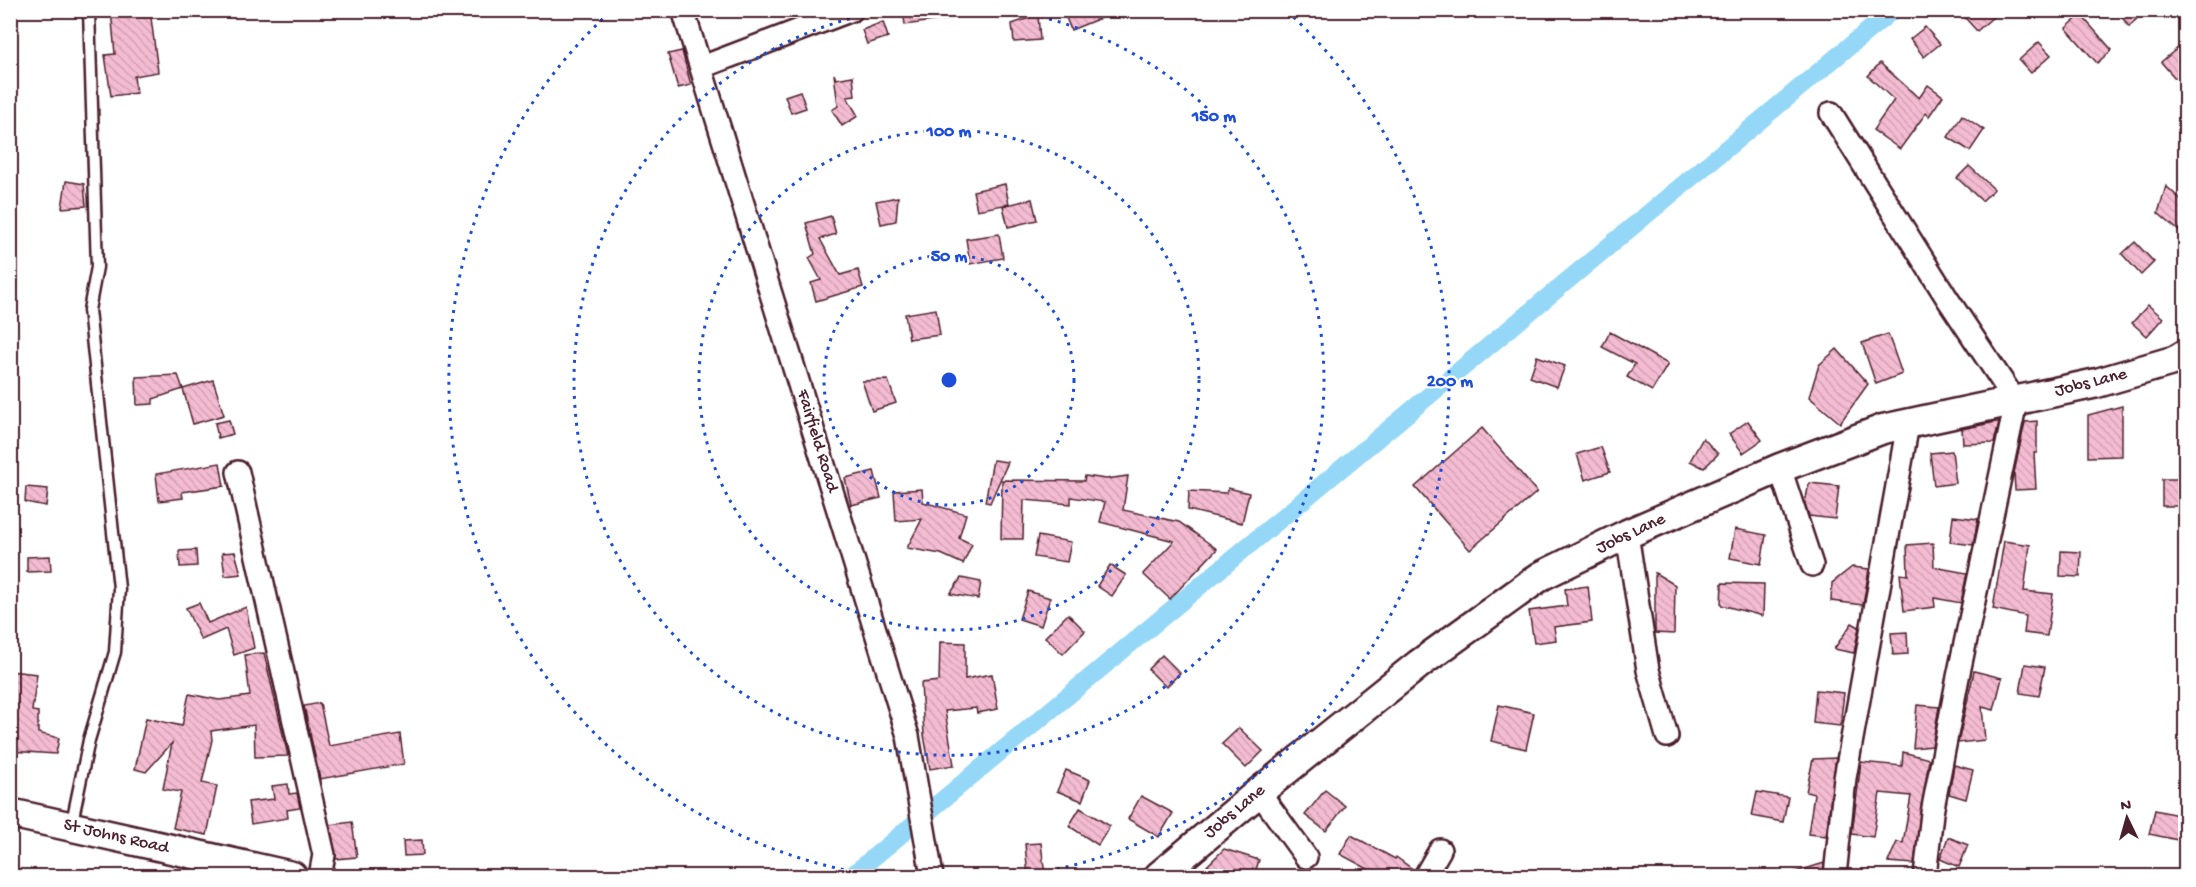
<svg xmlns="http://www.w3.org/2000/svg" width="2196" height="887" font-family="'Gochi Hand',sans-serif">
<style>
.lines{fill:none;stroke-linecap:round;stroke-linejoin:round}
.canal{stroke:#95d7f6;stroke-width:18}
.building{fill:url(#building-back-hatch);stroke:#4a1f2b;stroke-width:1.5}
.lane-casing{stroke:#4a1f2b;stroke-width:15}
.street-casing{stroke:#4a1f2b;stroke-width:26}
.secondary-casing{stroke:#4a1f2b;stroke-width:33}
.lane{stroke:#fff;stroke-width:10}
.street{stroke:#fff;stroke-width:21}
.secondary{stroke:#fff;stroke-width:28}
.ring{fill:none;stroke:#1d4ed8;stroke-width:3;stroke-dasharray:3 6}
.labels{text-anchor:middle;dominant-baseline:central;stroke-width:4.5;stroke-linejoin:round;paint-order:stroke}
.street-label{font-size:18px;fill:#4a1f2b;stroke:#fff}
.centre{fill:#1d4ed8;stroke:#fff;stroke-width:3}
.ring-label{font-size:18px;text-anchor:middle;font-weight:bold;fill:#1d4ed8;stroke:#fff;stroke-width:4.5;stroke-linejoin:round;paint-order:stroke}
</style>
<defs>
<pattern id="building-back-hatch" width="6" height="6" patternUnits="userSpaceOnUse" patternTransform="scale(1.5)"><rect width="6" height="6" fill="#f4bcd2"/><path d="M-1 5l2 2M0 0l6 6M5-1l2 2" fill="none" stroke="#d3a1b4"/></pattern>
</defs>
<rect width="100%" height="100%" fill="#fff"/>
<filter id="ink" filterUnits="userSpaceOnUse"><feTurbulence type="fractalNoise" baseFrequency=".0167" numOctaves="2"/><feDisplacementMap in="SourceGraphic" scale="12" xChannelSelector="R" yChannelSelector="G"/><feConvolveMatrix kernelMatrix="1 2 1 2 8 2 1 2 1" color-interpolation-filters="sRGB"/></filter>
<g filter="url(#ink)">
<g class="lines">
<!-- canal -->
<polyline class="canal" points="851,876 1893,10"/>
</g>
<!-- building -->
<g class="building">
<polygon points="111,10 150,10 158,72 134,76 136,93 111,96 105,55 115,54"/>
<polygon points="903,10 946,10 947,19 905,25"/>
<polygon points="1063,10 1118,10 1118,11 1071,30"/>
<polygon points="1958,10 2001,10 1977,31"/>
<polygon points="2117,10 2145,10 2129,27"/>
<polygon points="1038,15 1040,40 1014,42 1012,24"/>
<polygon points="2081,15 2112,50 2097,63 2066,28"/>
<polygon points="883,22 888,37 867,44 862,30"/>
<polygon points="1925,27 1940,44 1924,57 1910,39"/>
<polygon points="2186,41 2186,69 2175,78 2161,62"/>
<polygon points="2039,42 2051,55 2031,73 2019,60"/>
<polygon points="682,51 691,85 678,88 668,54"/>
<polygon points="1880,63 1919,98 1928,85 1943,96 1929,116 1926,113 1900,149 1873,130 1894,100 1868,76"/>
<polygon points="834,74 836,79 853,76 855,96 847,97 858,116 842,126 832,110 838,106"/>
<polygon points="800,91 806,108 791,113 785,96"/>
<polygon points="1962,115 1984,130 1970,151 1948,137"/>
<polygon points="1969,166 1994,189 1982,201 1957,178"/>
<polygon points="66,181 84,184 86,206 62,208"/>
<polygon points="1005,184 1009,204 977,210 973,191"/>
<polygon points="2166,186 2186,204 2186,237 2158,213"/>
<polygon points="898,197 896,221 881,224 876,201"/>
<polygon points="1032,199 1037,220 1008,227 1003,206"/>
<polygon points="831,216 836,234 820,239 840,275 858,270 863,287 816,301 811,283 821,280 809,258 815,254 806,223"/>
<polygon points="999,234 1003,258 970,264 966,239"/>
<polygon points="2135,242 2154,262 2141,275 2122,254"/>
<polygon points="2148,305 2163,318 2147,336 2132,323"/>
<polygon points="936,309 940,335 909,339 905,314"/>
<polygon points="1610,332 1668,364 1652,391 1627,377 1635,364 1602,347"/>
<polygon points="1888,334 1902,374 1876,384 1862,343"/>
<polygon points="1837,349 1868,384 1840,423 1809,397 1819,365"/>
<polygon points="1537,356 1565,366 1557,387 1530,377"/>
<polygon points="178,375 183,389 153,399 153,404 137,405 136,377"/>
<polygon points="213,380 224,415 193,424 183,389"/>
<polygon points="888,380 896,403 872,411 862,381"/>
<polygon points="2122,406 2122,456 2088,457 2088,415"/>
<polygon points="229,420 233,434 218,438 215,423"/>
<polygon points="1748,421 1762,440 1743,453 1729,434"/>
<polygon points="2037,421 2037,453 2034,453 2036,489 2015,490 2014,473 2025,422"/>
<polygon points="1996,422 1999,422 1994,443 1963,444 1962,429"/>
<polygon points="1482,428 1537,492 1470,550 1415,487"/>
<polygon points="1703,438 1718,454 1704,468 1690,461"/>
<polygon points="1601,447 1610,472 1585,480 1577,454"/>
<polygon points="1952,451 1956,483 1934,486 1930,453"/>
<polygon points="993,460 1008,462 990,503 985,502"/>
<polygon points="220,463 224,486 182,492 183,498 159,501 156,474"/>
<polygon points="874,471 881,498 851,505 845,478"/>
<polygon points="1085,476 1106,479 1128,476 1123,510 1179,522 1217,549 1170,599 1143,574 1174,541 1100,522 1105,502 1071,497 1071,504 1024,500 1023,539 1001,539 1002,480 1084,481"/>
<rect x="2162" y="479" width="24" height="27"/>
<polygon points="1809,483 1839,486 1835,519 1809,516 1805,503"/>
<polygon points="26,487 48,489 46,506 25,502"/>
<polygon points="1228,488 1249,493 1242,523 1188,510 1189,491 1227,493"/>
<polygon points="922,489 923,502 966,514 959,538 972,544 963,564 941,554 907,548 922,519 896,521 894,491"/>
<polygon points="1953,516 1978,519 1973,545 1950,542"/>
<polygon points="1735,529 1766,535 1761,564 1730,558"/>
<polygon points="1038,536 1071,542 1067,562 1034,557"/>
<polygon points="2004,541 2030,545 2024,591 2053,594 2047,636 2024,633 2026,616 1993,609"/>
<polygon points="1933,543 1934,567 1967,573 1961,603 1934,598 1935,607 1904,611 1900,574 1908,575 1907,545"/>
<polygon points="196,550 197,566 180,567 179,551"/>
<polygon points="2061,551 2081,552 2080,577 2060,576"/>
<polygon points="235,552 241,574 225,576 222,553"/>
<polygon points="50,556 51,571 27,572 27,557"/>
<polygon points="1110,565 1126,575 1112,596 1097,586"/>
<polygon points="1852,567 1869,569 1863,605 1831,601 1832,583"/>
<polygon points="1655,573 1675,585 1674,634 1655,633"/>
<polygon points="961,578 981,582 978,599 950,594"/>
<polygon points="1722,583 1764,584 1763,616 1721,605"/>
<polygon points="1588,586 1592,622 1554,627 1556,640 1534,643 1529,611 1567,606 1565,589"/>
<polygon points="1028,591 1050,598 1041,626 1019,619"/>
<polygon points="199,603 208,623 246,607 254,648 234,655 226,629 201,640 186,608"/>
<polygon points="1068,614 1085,631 1063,654 1045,637"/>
<polygon points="1852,623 1859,627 1854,653 1834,649"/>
<polygon points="1907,632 1908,654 1893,655 1891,633"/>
<polygon points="940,642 965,643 965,679 992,674 998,709 977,713 976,708 945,711 954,765 930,769 924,735 921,683 939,681"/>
<polygon points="264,653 288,756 255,757 254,725 211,731 212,740 202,783 217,786 207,835 173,828 181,792 163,789 172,743 146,772 135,769 146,718 182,726 189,694 219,700 250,696 245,655"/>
<polygon points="1162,655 1180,673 1166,687 1148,669"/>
<polygon points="2025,664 2045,667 2039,696 2020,693"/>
<polygon points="10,671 37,674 32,711 38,712 38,733 59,738 56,754 10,751"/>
<polygon points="1974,671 2002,678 1994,710 1982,707 1985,740 1958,743"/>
<polygon points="1816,690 1844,693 1840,726 1813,723"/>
<polygon points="320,703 329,746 400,734 404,764 320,779 304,706"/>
<polygon points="1499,705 1534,713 1526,749 1491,741"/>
<polygon points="1917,705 1939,707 1932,746 1913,748"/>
<polygon points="1239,728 1263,751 1246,768 1222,744"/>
<polygon points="1903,752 1929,759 1914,864 1888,862 1897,842 1903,843 1911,796 1880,793 1873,837 1852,834 1861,762 1902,766"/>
<polygon points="1836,758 1826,836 1808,834 1814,794 1806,792 1813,759"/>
<polygon points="1954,765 1973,770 1966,799 1949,794"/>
<polygon points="1066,770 1090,780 1082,801 1057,791"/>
<polygon points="288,784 289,794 297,793 300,808 287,810 288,818 251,824 248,802 274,799 272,786"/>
<polygon points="1325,790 1345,806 1326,831 1305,815"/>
<polygon points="1757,792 1788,797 1783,822 1752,816"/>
<polygon points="1141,796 1173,813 1159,837 1128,819"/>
<polygon points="1080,808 1110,826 1098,845 1069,826"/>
<polygon points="2155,810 2183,816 2178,840 2149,834"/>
<polygon points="352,822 357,857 336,859 330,825"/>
<polygon points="1351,835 1395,859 1396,857 1414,870 1412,876 1381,876 1340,854"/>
<polygon points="1948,837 1968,845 1959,867 1940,859"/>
<polygon points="422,840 423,855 404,856 403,841"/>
<polygon points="1041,843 1045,876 1028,876 1025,844"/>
<polygon points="1224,849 1259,860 1254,876 1238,876 1207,866"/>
<polygon points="1824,863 1823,876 1790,876 1789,874"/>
</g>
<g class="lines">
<defs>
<polyline id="lane" points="71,827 89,740 115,652 119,588 89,310 97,267 89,10"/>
<g id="street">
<polyline points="683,10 908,736 932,876"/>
<polyline points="702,67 852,10"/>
<polyline points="1831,113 1947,298 2016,402 1958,677 1932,813 1925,876"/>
<polyline points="1780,468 1812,565"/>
<polyline points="238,472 324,855 320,876"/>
<polyline points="1627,534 1648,670 1667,736"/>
<polyline points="1259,792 1306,857"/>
<polyline points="1425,876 1440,850"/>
<polyline points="1835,876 1845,778 1908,424"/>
</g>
<g id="secondary">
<polyline points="10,813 292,876"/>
<polyline points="1159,876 1259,792 1419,664 1541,576 1627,534 1780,468 1883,429 2097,383 2176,360 2186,354"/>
</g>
</defs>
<!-- lane casing -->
<use href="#lane" class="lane-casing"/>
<!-- street casing -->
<use href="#street" class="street-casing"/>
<!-- secondary casing -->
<use href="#secondary" class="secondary-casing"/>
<!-- lane -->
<use href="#lane" class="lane"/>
<!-- street -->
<use href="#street" class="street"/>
<!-- secondary -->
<use href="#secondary" class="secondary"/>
</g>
</g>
<!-- distance rings -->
<g class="ring">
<circle cx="949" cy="380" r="125"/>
<circle cx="949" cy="380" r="250"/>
<path d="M1014 11A375 375 0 1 1 884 11"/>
<path d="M879 876A501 501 0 0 1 611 11M1287 11A501 501 0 0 1 1019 876"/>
</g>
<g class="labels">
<!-- street labels -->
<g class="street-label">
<text transform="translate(2091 383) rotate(-14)">Jobs Lane</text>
<text transform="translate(817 441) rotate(73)">Fairfield Road</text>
<text transform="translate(1631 534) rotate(-25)">Jobs Lane</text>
<text transform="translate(1235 812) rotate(-40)">Jobs Lane</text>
<text transform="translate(116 837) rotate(13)">St Johns Road</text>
</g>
</g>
<circle cx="949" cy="380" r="9" class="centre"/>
<g class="ring-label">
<text x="1214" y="121">150 m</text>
<text x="949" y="136">100 m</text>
<text x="949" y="261">50 m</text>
<text x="1450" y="386">200 m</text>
</g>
<!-- margin -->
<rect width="2196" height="887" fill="none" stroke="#fff" stroke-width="36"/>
<rect x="18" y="18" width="2160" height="851" fill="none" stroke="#4a1f2b" stroke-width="2" filter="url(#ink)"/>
<!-- north arrow -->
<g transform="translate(2127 818) rotate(355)" stroke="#ffffff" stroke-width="4.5" paint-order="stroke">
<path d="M0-4.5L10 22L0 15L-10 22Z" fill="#4a1f2b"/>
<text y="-9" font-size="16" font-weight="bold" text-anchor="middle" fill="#4a1f2b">N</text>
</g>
</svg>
